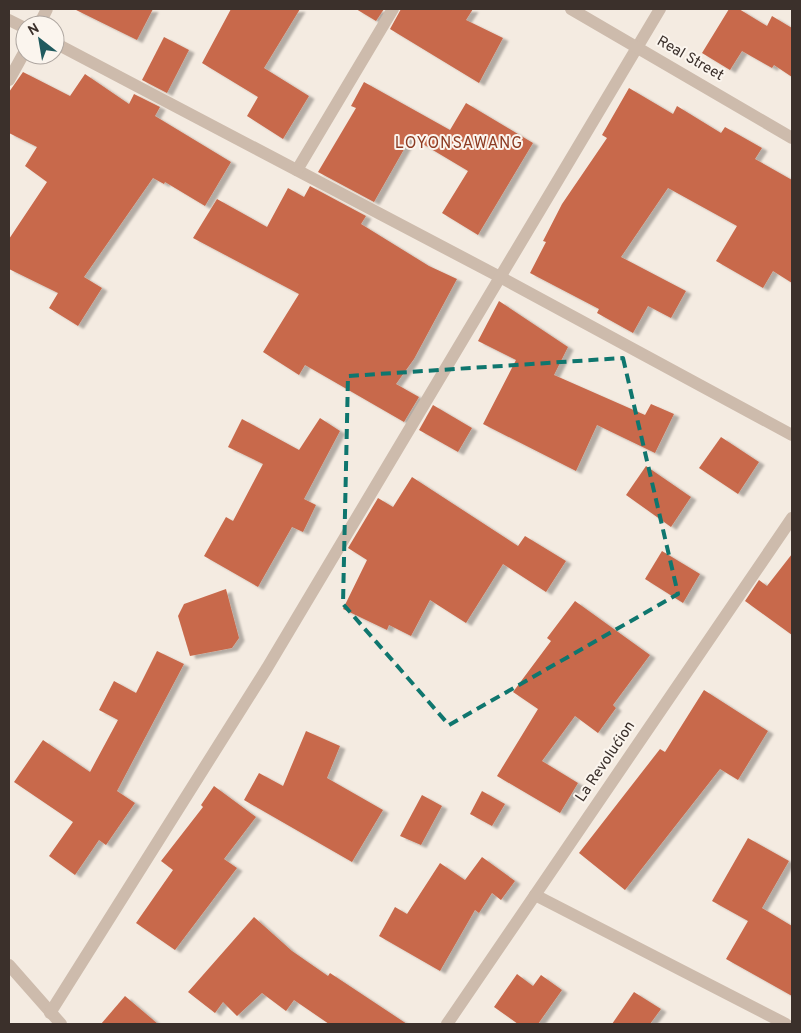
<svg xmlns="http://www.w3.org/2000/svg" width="801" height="1033" font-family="Overpass,sans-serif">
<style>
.building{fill:#c8694b;filter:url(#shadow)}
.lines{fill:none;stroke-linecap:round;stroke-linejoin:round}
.minor{stroke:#cdbbac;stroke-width:12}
.tertiary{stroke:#cdbbac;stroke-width:12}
.marked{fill:none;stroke:#0f766e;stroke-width:4;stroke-dasharray:10 6;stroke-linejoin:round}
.labels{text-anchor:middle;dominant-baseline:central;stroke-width:4;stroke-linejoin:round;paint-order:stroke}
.street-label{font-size:15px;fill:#3b302b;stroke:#fbf5ee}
.neighbourhood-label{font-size:16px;letter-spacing:1px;fill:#8c3b22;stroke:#fbf5ee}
</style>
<defs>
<filter id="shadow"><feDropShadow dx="5.5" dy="3" stdDeviation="1" flood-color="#0004"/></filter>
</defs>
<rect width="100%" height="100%" fill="#f4ebe1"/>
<!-- building -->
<g class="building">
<polygon points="74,9 153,9 137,40"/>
<polygon points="231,9 300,9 264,68 309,96 283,139 247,116 258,97 202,63"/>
<polygon points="356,9 384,9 376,21"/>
<polygon points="401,9 473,9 466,20 503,38 479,83 390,29"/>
<polygon points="729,9 739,9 767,26 772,16 792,28 792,77 774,65 772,68 742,51 730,70 702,53"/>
<polygon points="164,37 189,50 167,93 142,80"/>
<polygon points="23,72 70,96 85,74 129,104 134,94 160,107 155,116 231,162 205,206 165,182 164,184 153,178 84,277 102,288 78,326 49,308 58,293 9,269 9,239 47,182 25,166 37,147 9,133 9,92"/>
<polygon points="364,82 450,130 466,103 533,143 478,235 442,213 468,171 411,137 374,202 318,172 356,108 351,106"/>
<polygon points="629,88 673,114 677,106 721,133 725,127 762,148 755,159 792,180 792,283 773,271 763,288 716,261 737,226 668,188 621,257 686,291 671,318 648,306 633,333 597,313 599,309 530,273 546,242 543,241 562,204 607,138 602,135"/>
<polygon points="310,186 366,216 361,224 429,266 457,279 414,359 396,384 419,397 404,422 305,365 299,375 263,352 299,294 193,238 217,199 267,227 288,188 304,197"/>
<polygon points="499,301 568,347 554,375 645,415 651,404 674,414 655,453 597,425 576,471 483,424 516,360 478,341"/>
<polygon points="433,405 472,428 458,452 419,430"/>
<polygon points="320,418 340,431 304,499 316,505 303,532 292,527 258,587 204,556 226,517 233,521 263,464 228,447 242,419 299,450"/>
<polygon points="721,437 759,462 738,494 699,468"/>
<polygon points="646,466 691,497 671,527 626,495"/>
<polygon points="412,477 518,546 525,536 566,561 546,592 503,564 466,623 430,600 411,636 389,625 387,630 343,609 367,560 348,548 378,498 393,507"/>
<polygon points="662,551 700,574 683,603 645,579"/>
<polygon points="792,554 792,635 745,601 759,580 767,586"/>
<polygon points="226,589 239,638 232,648 190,656 178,616 184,604"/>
<polygon points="575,601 650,655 613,705 616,708 598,733 575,716 542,761 578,783 560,813 497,776 538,709 513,692 551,641 547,638"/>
<polygon points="157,651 184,664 117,791 135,803 106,845 99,840 75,875 49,856 73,822 14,782 43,740 90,772 118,720 99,710 114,681 136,693"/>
<polygon points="704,690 768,731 738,780 720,769 625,890 579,853 660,749 665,752"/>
<polygon points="306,731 340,746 327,778 383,810 352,862 244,800 259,773 283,786"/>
<polygon points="214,786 256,817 224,859 237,868 175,950 136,923 173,870 161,861 203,807 201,805"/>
<polygon points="482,791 505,804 492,826 470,814"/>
<polygon points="422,795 442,806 421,845 400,836"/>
<polygon points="748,838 789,861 762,908 792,926 792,996 726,959 748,921 712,901"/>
<polygon points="482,857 515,881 501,900 492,893 479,913 475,910 440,971 379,936 395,907 407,914 440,863 465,880"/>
<polygon points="254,917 292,951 328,976 330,973 407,1024 329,1024 294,1000 286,1011 262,993 237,1016 223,1002 215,1013 188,992"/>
<polygon points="517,974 533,986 541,975 562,990 538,1024 518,1024 494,1007"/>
<polygon points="634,992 661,1009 650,1024 612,1024"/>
<polygon points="125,996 158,1024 101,1024"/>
</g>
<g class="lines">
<!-- minor -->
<g class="minor">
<polyline points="9,20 25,28"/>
<polyline points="39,25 47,9"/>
<polyline points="55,43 500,277 792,435"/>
<polyline points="9,80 25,51"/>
<polyline points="297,170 393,9"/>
<polyline points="535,895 786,1024"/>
<polyline points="9,965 61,1024"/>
<polyline points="50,1013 267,668 660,9"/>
<polyline points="447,1024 792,518"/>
</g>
<!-- tertiary -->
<polyline class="tertiary" points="571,9 792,138"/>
</g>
<!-- marked area -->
<path class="marked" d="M623,358L678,594L449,725L343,604L348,376Z"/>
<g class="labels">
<!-- street labels -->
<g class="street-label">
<text transform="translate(690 59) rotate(30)">Real Street</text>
<text transform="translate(606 762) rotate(-56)">La Revolućion</text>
</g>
<!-- neighbourhood labels -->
<g class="neighbourhood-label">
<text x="459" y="144">LOYONSAWANG</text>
</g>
</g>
<!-- border -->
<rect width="801" height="1033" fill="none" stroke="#3b302b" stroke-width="20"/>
<!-- north arrow -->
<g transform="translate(40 40) rotate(329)"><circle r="24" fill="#fbf5ee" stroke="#aea6a0"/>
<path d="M0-4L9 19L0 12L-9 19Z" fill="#1f5a5e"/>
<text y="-8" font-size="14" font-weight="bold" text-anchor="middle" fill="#3b302b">N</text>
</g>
</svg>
